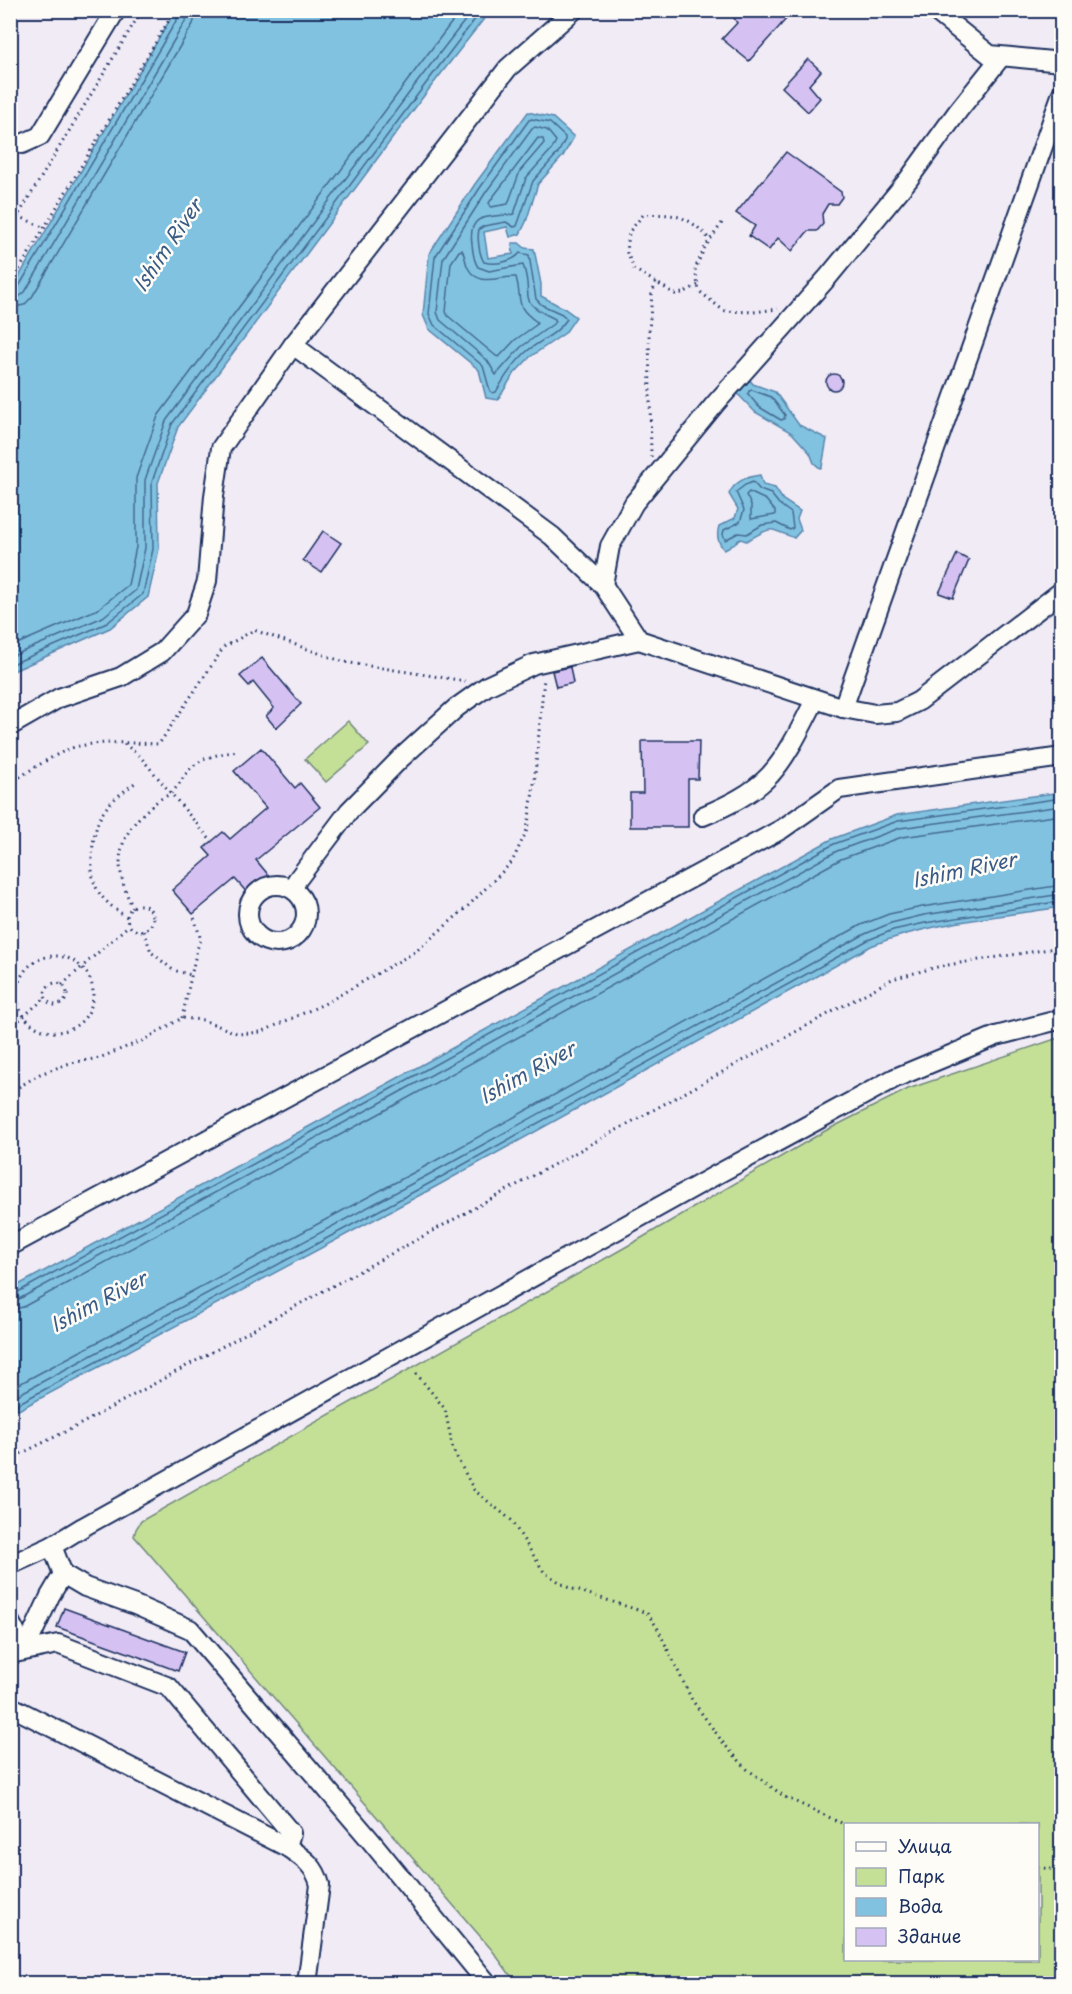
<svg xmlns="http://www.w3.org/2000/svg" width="1072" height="1994" font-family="'Playpen Sans',sans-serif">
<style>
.green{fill:#c4e097;stroke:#70887a;stroke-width:1.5;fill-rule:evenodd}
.water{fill:#81c2e1;stroke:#5887ad;stroke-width:1.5}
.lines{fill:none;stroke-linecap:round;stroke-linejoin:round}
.shore{stroke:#446a92;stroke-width:1.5}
.building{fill:#d5c2f3;stroke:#1b2f5e;stroke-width:1.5}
.minor-casing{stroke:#1b2f5e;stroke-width:22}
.path{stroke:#1b2f5e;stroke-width:3;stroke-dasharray:1.5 4.5;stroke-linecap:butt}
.minor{stroke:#fdfcf7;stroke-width:18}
.labels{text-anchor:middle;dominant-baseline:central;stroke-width:5;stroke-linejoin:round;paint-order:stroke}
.water-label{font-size:20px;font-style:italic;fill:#3a5b85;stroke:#fdfcf7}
</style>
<rect width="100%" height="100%" fill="#f1ebf6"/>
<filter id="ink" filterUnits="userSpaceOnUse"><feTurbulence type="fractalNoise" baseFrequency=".0167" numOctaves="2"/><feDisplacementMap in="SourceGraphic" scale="12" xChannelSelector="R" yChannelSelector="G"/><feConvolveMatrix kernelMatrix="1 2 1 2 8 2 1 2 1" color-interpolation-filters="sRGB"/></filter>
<g filter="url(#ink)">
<!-- green -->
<g class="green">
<polygon points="348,721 369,745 326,782 305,759"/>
<path d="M1061,1037V1983H516L492,1950L134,1536L136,1529L141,1521L638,1240L825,1131L908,1089ZM846,1824H1038V1960H846Z"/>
</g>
<!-- water -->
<g class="water">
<polygon points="175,11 490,11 426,93 178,427 158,483 159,549 148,597 110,628 11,672 11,290"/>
<polygon points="528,112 553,118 574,137 563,156 538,184 526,222 520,234 510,237 507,227 484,232 488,258 513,254 512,243 519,243 525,248 534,249 541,284 541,296 565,309 576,317 565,333 530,357 513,375 498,400 486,398 479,370 429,329 423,315 429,254 475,184"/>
<polygon points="746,375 753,384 775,392 799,425 827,439 822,467 820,468 814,463 810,453 792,433 755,412 733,389"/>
<path d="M760,475L763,485L775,488L783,500L800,511L797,519L801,530L794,538C764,525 773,528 746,541L741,539C733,542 732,548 724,550C718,542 716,536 719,526L735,518L738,509L729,494C735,481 746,477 760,475Z"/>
<path d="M1061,792V907C999,917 930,922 871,946L435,1187L11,1414V1289L376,1090L832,839L897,815Z"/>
</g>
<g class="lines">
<!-- shore -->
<g class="shore">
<path d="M532,119L550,123L565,137V140L558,153L533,181L517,226L514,227L506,222L484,226L479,229C477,238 479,254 484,262C495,265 513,262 520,253L529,255L536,299L542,305L562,314L567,319C557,335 538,341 525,353C513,364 504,378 496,392L493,393L490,391L483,366L434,325L429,314L435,257L480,188L529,120Z"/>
<path d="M535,127L547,130L556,141L552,149L526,178L514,214C493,218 467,210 472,244C473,252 473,260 478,267L489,271L523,265C535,298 514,300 555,319L556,322L521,347L496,375L487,360L440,320L437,312L443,259L486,192L532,129Z"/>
<polygon points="538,138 543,139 544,143 520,171 508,204 491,207 489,203 493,197"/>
<path d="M462,250C465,255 465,262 468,268C479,288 499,276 516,277C523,301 513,305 537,322L536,325L515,340L499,357L496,356L448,316L446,312L451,263L459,251Z"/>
<polyline points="10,292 15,291 18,288 179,16 180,10"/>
<polyline points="10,299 19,297 25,292 186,20 188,10"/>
<polyline points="10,308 24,305 32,297 193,24 197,10"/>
<polygon points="752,390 771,397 785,415 784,419 781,420 759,407 748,394 749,391"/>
<polygon points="753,482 760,490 771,494 779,504 791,513 793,528 790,530 776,523 762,525 747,534 738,533 725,540 723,534 724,530 740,522 744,510 736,492 745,485"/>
<polygon points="749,492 766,500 775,511 775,515 751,519 751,505 746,495"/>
<polyline points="10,647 98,609 128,585 136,547 136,478 158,416 408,80 461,10"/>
<polyline points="10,657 103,617 136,590 145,548 145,480 166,421 415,85 473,10"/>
<polyline points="10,665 107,623 143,594 153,549 152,482 172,424 421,90 482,10"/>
<polyline points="10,1294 16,1293 378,1096 834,844 898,821 1062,798"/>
<polyline points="10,1301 19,1299 382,1102 837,851 900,828 1062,806"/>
<polyline points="10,1310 23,1307 386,1110 841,859 902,837 1062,815"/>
<polyline points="10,1389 424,1167 861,925 889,914 922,907 1062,885"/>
<polyline points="10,1399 428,1175 865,934 891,923 924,915 1062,894"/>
<polyline points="10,1408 432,1182 868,940 893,930 925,923 1062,901"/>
</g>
</g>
<!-- building -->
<g class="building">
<polygon points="740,10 780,10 787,18 749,61 722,39 737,23 734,18"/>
<polygon points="808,59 821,71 809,85 820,98 808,112 782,87"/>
<polygon points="786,152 841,192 842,197 837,204 828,204 822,214 823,224 817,231 808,231 792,251 778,238 769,250 749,236 755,226 736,213"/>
<circle cx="834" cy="382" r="8"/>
<polygon points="323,531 341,543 321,572 303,560"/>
<polygon points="957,554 969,560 953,598 939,593"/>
<polygon points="262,658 301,704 276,728 266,716 274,708 253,682 249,686 240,676"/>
<polygon points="570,667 573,683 556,687 552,671"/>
<polygon points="642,741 699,741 698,779 688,779 688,827 630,827 630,793 643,793"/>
<polygon points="261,748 295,788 300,783 320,807 256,860 271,878 250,896 235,879 193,914 172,890 211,856 204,848 223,832 230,839 266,808 234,771"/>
<polygon points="64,1608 185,1652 178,1671 57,1627"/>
</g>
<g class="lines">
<defs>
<g id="minor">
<polyline points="934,10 990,55 1062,62"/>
<polyline points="10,142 22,144 40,136 116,10"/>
<polyline points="293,345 552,536 603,585 639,640 843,708 875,714 897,712 919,701 1062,591"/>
<polyline points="603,585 610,546 634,503 715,404 828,277 908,180 958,111 1001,57"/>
<polyline points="843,708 1062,93"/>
<polyline points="10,726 59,698 121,677 162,652 196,614 207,581 214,496 221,448 293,345 508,68 574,10"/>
<path d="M703,816C727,806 752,794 770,775C789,754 802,725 815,700"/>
<circle cx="277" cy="914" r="29"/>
<polyline points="293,889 297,880 349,811 401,758 456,708 487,686 534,664 639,640"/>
<polyline points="10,1246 782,829 839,789 1062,757"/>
<polyline points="10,1565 52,1546"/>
<polyline points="10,1622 25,1650 50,1596 63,1574"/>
<polyline points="10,1654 58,1644 169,1687 291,1833 287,1847"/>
<path d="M10,1706L287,1847C303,1858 315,1865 320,1885L307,1984"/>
<polyline points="488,1984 371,1841 190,1629 135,1605 85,1587 63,1574 52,1546 83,1527 716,1175 895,1078 996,1036 1062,1019"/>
</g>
</defs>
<!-- minor casing -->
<use href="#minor" class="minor-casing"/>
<!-- path -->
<g class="path">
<polyline points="18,216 45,228"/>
<polyline points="722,223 705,247 695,269 699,291 724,311 754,312 778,309"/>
<polyline points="10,229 142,10"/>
<polyline points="10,285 175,10"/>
<path d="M698,285L683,293L675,294L634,269L627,253L629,232L643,215C674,213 689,215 710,240"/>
<polyline points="651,457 649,331 652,294 656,282"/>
<polyline points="124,744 138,754 212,842"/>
<path d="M10,784C23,774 64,748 79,746C105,741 133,743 159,744L224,647L254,630L344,662L465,681"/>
<circle cx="140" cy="918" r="13"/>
<path d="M133,908C110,862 117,832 159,800C163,797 168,796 171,793C179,786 184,775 191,768C204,756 221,754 238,751"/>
<path d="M127,917C94,896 89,883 93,844C95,832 97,820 105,810C112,799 126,790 136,782"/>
<polyline points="144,931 151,952 173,970 191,975"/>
<circle cx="55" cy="994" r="38"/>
<circle cx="56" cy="994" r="11"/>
<polyline points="62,985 129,925"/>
<polyline points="182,1018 197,949 201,940 193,914"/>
<polyline points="10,1028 46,997"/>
<polyline points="10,1095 14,1090 40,1074 70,1063 99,1058 144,1040 182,1018 203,1020 239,1034 261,1032 324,1004 415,952 466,908 512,862 527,830 534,785 544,678"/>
<polyline points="416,1373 445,1409 453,1450 474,1490 511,1520 544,1572 567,1587 647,1613 657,1627 692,1700 724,1744 747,1769 785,1797 846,1825"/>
<polyline points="10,1459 79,1425 892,979 941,966 1062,947"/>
<polyline points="1038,1867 1062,1871"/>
</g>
<!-- minor -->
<use href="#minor" class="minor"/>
</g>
</g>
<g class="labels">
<!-- water labels -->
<g class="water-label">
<text transform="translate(167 245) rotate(-56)">Ishim River</text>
<text transform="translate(964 869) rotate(-12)">Ishim River</text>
<text transform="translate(527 1072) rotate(-29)">Ishim River</text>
<text transform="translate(98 1301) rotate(-28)">Ishim River</text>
</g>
</g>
<!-- margin -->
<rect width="1072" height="1994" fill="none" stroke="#fdfcf7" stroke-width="36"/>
<rect x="18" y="18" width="1036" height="1958" fill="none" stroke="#1b2f5e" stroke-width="2" filter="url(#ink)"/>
<!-- legend -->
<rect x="844" y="1823" width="195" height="138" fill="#fdfcf7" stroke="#a3aaba" stroke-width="1.5"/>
<rect x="856" y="1842" width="30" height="9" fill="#fdfcf7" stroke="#a3aaba" stroke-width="1.5"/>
<text x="898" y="1853" font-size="18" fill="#1b2f5e">Улица</text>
<rect x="856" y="1868" width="30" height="18" fill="#c4e097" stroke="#a3aaba" stroke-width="1.5"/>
<text x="898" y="1883" font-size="18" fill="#1b2f5e">Парк</text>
<rect x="856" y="1898" width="30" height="18" fill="#81c2e1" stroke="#a3aaba" stroke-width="1.5"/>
<text x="898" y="1913" font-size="18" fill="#1b2f5e">Вода</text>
<rect x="856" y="1928" width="30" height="18" fill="#d5c2f3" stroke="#a3aaba" stroke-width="1.5"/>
<text x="898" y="1943" font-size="18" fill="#1b2f5e">Здание</text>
</svg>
